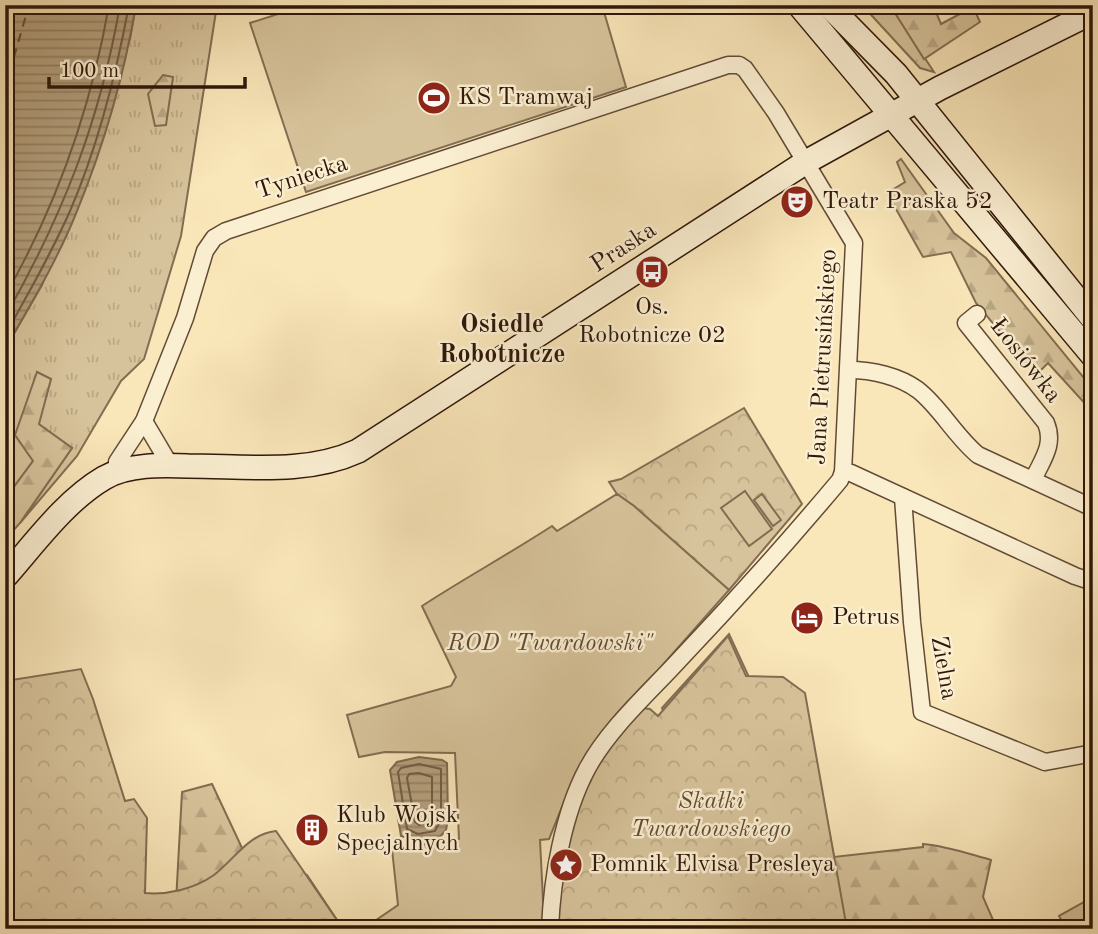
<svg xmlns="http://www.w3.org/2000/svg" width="1098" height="934" font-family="'Old Standard TT',serif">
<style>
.grass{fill:url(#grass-tufts);stroke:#836d52;stroke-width:2}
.forest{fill:url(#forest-firs);stroke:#836d52;stroke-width:2}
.park{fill:url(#park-crowns);stroke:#836d52;stroke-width:2}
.garden{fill:#d7c39b;stroke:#836d52;stroke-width:2}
.water{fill:url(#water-rules);stroke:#7f694f;stroke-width:2}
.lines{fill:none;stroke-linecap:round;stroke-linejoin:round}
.shore{stroke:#725c43;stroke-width:2}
.ferry{stroke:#644e37;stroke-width:2;stroke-dasharray:9 7;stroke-linecap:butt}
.street-casing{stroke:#624b35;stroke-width:19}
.secondary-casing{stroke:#2f1709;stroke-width:26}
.street{stroke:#fbefd2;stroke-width:16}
.secondary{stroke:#fbefd2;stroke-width:23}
.labels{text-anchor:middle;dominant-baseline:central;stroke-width:5;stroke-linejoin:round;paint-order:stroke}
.poi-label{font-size:24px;fill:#2f1709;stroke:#fbefd2;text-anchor:start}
.street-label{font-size:24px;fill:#2f1709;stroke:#fbefd2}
.park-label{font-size:24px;font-style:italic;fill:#614b35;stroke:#fbefd2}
.neighbourhood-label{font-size:26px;font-weight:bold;fill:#2f1709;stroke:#fbefd2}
</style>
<defs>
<pattern id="grass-tufts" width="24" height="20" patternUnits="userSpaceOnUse" patternTransform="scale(1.75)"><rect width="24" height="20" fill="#d7c39b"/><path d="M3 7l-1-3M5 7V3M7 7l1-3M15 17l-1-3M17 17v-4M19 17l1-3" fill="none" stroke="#b9a784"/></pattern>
<pattern id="forest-firs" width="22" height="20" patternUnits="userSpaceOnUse" patternTransform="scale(1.75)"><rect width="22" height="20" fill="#d7c39b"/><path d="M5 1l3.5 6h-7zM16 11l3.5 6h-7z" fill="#b9a784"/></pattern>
<pattern id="park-crowns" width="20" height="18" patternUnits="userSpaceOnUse" patternTransform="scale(1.75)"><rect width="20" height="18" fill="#d7c39b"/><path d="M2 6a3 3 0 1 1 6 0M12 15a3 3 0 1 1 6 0" fill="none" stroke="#b9a784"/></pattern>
<pattern id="water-rules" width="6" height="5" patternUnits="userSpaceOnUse" patternTransform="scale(1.75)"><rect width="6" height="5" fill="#b4a07d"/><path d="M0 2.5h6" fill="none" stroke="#938165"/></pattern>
</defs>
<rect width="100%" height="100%" fill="#f9e6b9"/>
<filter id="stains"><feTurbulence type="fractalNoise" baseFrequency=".00286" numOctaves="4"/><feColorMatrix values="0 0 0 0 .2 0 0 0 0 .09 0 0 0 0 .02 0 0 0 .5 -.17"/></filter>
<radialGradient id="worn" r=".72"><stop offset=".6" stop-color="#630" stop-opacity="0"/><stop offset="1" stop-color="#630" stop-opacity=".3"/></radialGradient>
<!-- grass -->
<g class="grass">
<polygon points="136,5 217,5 181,236 144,359 121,381 77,456 20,523 72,448 38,424 51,379 37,372 33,461 5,499 5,349 42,285 130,39"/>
<polygon points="862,5 890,5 934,72 920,68"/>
</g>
<!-- forest -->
<g class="forest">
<polygon points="890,5 933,5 941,24 973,7 980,22 924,59"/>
<polygon points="163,75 173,77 166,125 155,126 148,94"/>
<polygon points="901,159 954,233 986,258 1093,389 1093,417 1090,409 1048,363 1036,375 976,303 951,252 923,257 887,193 905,182 897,162"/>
<polygon points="37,372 51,379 39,424 72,448 20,523 5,540 5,499 33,461 15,435"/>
<path d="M729,634L748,675L773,787L822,795L834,857L923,847V844C947,846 969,854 991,860L983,897L997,929H555L670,727L662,708Z"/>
<polygon points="212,784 242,848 307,875 343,929 176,902 182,792"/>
<polygon points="1093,897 1093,929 1066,929 1059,916"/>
</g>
<!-- park -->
<g class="park">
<polygon points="744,408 802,504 729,590 634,506 617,494 609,482 621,479"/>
<polygon points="728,636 746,676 783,677 805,693 847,929 554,929 555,888 588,777 609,744 641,708 650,709 658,716"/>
<path d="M81,669L93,699L125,801L134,799L147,818L145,893C168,895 194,889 214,875C235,859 248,834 276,831L343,929H5V681Z"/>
</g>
<!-- garden -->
<g class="garden">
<polygon points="306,5 602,5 626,87 306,192 250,23"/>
<polygon points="745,491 772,529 749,546 721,508"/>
<path d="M617,494L634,506L729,590L638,693L576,772L549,839L540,840L544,920L540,925L523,929H363L398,905L392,849L459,839L455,753L385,752L359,757L347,715L451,686L456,677L422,606C465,578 509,554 552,526L557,531Z"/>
<polygon points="762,494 781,520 773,526 754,500"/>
</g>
<!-- water -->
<g class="water">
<path d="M5,5H136C124,76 104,145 77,211C58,259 31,304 5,349Z"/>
<polygon points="419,757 442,760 447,763 448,819 446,830 439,838 417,841 401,836 390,770 397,762"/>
</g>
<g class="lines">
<!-- shore -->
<g class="shore">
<path d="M5,296C57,205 91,108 109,5"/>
<path d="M5,317C63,215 100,121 120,5"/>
<path d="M5,335C28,294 51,254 70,211C98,146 116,75 129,5"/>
<polygon points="419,764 441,769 441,819 435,831 418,834 407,829 398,772 401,768"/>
<polygon points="419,773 432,777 432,818 430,823 419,825 415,822 407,778 409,774"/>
</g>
<!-- ferry -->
<polyline class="ferry" points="5,88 29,5"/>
<defs>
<g id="street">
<path d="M977,314L966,323L1046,423C1055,445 1042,460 1033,480"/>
<path d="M849,370C872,370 899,376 918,390C940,407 955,436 978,455L1093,508"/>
<polyline points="144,421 170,465"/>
<path d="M117,472V462L144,421L185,318L205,251L214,238L226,231L728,65H739L745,69L776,113L854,243L843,472L840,480C788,542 735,601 680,659C649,693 609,728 587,769C563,814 552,878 550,929"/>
<polyline points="843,472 851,473 1075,576 1093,582"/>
<polyline points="903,497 912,622 922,712 1045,762 1093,753"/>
</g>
<g id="secondary">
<polyline points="799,5 1093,356"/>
<polyline points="828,5 896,74 1093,319"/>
<path d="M5,577C35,543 65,501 104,478C128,464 162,465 188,466C245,466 306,475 358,451L806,162L940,88L1093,12"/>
</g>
</defs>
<!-- street casing -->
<use href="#street" class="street-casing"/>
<!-- secondary casing -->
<use href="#secondary" class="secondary-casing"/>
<!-- street -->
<use href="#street" class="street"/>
<!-- secondary -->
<use href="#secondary" class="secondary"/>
</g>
<!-- icons -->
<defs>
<symbol id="stadium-disc" viewBox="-11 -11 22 22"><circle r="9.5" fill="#8f2418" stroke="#fbefd2"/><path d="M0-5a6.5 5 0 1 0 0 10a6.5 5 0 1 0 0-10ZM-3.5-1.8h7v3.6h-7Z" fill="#fff"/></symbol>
<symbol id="theatre-disc" viewBox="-11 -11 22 22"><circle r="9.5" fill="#8f2418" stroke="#fbefd2"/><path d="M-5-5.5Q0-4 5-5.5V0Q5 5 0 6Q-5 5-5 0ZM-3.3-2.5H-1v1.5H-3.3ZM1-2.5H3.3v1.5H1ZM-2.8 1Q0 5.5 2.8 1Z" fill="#fff"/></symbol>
<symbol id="bus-disc" viewBox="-11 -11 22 22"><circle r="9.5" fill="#8f2418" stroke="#fbefd2"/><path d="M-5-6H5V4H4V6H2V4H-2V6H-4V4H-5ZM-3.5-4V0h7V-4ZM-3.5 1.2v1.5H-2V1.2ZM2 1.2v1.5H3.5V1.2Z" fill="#fff"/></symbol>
<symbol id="hotel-disc" viewBox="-11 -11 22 22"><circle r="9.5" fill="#8f2418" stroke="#fbefd2"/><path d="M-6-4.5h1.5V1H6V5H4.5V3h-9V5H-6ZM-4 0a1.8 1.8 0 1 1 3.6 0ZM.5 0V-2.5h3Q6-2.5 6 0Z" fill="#fff"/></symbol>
<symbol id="building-disc" viewBox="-11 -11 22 22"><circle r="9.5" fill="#8f2418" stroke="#fbefd2"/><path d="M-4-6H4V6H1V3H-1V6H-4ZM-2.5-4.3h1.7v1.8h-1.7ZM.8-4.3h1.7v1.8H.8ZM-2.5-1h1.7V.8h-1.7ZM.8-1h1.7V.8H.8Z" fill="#fff"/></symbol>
<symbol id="sight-disc" viewBox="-11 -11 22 22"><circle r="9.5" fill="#8f2418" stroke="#fbefd2"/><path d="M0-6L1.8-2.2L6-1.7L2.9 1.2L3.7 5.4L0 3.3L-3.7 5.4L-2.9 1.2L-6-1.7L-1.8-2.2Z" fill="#fff"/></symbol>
</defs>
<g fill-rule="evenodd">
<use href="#stadium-disc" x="415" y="79" width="38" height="38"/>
<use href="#theatre-disc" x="778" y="183" width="38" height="38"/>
<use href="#bus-disc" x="633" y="253" width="38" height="38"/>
<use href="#hotel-disc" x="788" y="599" width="38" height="38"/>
<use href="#building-disc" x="293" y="811" width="38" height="38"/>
<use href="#sight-disc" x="547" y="846" width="38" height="38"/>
</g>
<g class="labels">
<!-- poi labels -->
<g class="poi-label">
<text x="458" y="98">KS Tramwaj</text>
<text x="822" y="202">Teatr Praska 52</text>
<text x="652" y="308" text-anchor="middle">Os.<tspan x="652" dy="28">Robotnicze 02</tspan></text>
<text x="832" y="618">Petrus</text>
<text x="336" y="816">Klub Wojsk<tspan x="336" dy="28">Specjalnych</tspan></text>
<text x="590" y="865">Pomnik Elvisa Presleya</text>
</g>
<!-- street labels -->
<g class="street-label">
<text transform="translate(302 178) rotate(-18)">Tyniecka</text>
<text transform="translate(624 248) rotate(-33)">Praska</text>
<text transform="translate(824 357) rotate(-87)">Jana Pietrusińskiego</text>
<text transform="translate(1025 361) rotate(52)">Łosiówka</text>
<text transform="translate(943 668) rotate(80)">Zielna</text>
</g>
<!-- park labels -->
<g class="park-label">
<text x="550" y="644">ROD "Twardowski"</text>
<text x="711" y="802">Skałki<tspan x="711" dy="28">Twardowskiego</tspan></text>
</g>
<!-- neighbourhood labels -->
<g class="neighbourhood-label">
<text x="502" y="325">Osiedle<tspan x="502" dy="30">Robotnicze</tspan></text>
</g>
</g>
<!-- margin -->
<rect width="1098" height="934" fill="none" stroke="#f9e6b9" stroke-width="28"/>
<rect x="7" y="7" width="1084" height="920" fill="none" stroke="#2f1709" stroke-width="3.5"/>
<rect x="14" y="14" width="1070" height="906" fill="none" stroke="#2f1709" stroke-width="2"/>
<!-- scale -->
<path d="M49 77v10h196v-10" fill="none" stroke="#2f1709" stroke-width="3.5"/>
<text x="60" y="77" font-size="21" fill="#2f1709" stroke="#fbefd2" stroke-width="5" paint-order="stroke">100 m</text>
<rect width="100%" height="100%" filter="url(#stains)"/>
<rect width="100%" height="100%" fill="url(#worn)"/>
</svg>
